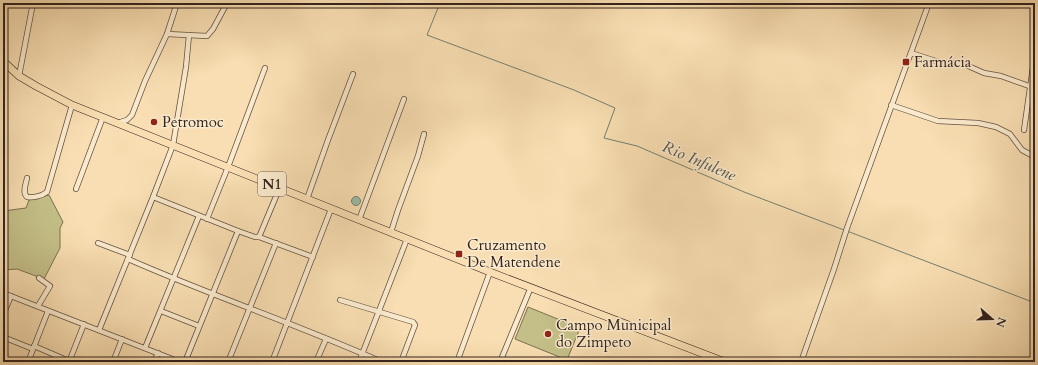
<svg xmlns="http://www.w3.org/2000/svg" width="1038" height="365" font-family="Cardo,serif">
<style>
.green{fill:#c4bf88;stroke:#7c7152}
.water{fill:#9ebca9;stroke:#747f71}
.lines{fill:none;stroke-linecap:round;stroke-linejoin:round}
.stream{stroke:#747f71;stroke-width:1}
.minor-casing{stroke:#655242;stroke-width:6}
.highway-casing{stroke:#34231d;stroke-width:8}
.minor{stroke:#faeacd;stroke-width:4.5}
.highway{stroke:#f8deb2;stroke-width:7}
.poi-dot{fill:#8f2418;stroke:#faeacd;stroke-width:1.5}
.labels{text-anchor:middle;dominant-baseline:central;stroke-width:3;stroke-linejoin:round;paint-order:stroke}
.shield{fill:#faeacd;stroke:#6f5f52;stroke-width:1}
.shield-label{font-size:14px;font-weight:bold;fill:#34231d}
.poi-label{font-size:15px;fill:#34231d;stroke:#faeacd;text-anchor:start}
.water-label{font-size:16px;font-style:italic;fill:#545147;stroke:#faeacd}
</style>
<rect width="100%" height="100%" fill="#f8deb2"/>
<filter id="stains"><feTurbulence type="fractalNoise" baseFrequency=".005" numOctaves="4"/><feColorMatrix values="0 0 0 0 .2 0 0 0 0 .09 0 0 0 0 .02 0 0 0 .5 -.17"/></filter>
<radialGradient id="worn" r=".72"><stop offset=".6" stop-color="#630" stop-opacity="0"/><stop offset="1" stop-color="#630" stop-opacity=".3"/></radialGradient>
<!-- green -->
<g class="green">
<polygon points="49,195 63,222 60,228 60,248 44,279 17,269 3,270 3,211 26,208 29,200"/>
<polygon points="528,307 580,328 567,360 515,339"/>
</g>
<!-- water -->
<circle class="water" cx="356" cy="201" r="4.5"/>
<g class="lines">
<!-- stream -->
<g class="stream">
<polyline points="440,3 427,35 574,90 615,108 604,138 637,146 744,192 844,230"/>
<polyline points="847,231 1035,303"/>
</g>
<defs>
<g id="minor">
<polyline points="167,34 207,36 213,29 227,3"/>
<polyline points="911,53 945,64 959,63 966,65 984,73 1001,76 1029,86 1035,92"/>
<polyline points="19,76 33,3"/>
<polyline points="891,105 938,121 978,123 996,127 1010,134 1022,150 1035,157"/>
<polyline points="117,123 127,120 132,115 145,81 167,34 177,3"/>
<polyline points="1024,130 1035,53"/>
<path d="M27,178C26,184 22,192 27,197C33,198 42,196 47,192L72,105"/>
<polyline points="76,189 103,117"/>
<polyline points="153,197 238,231 255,237 259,237 313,257"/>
<polyline points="307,199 328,140 353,74"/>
<polyline points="207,219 228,167 265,68"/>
<polyline points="359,220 404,99"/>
<polyline points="391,232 398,210 418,156 424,134"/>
<polyline points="259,237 280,187"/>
<polyline points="98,243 130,255"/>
<path d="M128,259C212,296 299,325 382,362"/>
<polyline points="3,293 180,362"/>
<polyline points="340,300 413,322 415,325 401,362"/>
<polyline points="38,306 50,286 39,278"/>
<polyline points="161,311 199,326"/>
<polyline points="3,315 11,296"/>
<polyline points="99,330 153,197 173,145 186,67 189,35"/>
<polyline points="3,337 33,349"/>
<polyline points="34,346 69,361"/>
<polyline points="145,348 199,216"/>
<polyline points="28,362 48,311"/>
<polyline points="69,362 84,324"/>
<polyline points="113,362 122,339"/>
<polyline points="154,362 158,353"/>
<polyline points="185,362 238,231"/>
<polyline points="228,362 276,243"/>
<polyline points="272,362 331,209"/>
<polyline points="316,362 326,339"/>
<polyline points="359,362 407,239"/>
<polyline points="457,362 490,272"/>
<polyline points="500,362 531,287"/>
<polyline points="801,362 834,269 847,228 929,3"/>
</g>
<polyline id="highway" points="3,61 19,76 36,86 72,105 490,272 725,362"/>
</defs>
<!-- minor casing -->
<use href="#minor" class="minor-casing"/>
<!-- highway casing -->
<use href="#highway" class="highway-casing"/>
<!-- minor -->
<use href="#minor" class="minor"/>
<!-- highway -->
<use href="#highway" class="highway"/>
</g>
<!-- markers -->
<g class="poi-dot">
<rect x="902" y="58" width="8" height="8" rx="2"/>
<circle cx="154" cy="122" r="4"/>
<rect x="455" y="250" width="8" height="8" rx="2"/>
<circle cx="548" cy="334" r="4"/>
</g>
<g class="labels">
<!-- shield labels -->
<rect class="shield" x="258" y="172" width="28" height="24" rx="3"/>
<g class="shield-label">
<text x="272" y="184">N1</text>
</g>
<!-- poi labels -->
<g class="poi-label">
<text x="914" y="62">Farmácia</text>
<text x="162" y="122">Petromoc</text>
<text x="467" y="245">Cruzamento<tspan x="467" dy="17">De Matendene</tspan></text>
<text x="556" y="325">Campo Municipal<tspan x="556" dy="17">do Zimpeto</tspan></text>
</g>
<!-- water labels -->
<g class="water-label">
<text transform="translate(699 161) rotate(23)">Rio Infulene</text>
</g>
</g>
<!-- margin -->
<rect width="1038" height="365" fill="none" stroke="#f8deb2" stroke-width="16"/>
<rect x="4" y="4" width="1030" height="357" fill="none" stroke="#34231d" stroke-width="2"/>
<rect x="8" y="8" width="1022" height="349" fill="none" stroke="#34231d"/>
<!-- north arrow -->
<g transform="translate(992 319) rotate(110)" stroke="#faeacd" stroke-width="3" paint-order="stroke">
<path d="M0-3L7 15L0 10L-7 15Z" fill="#34231d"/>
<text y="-6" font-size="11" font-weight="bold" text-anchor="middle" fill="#34231d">N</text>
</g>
<rect width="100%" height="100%" filter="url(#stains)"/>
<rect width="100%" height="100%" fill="url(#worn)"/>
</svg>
